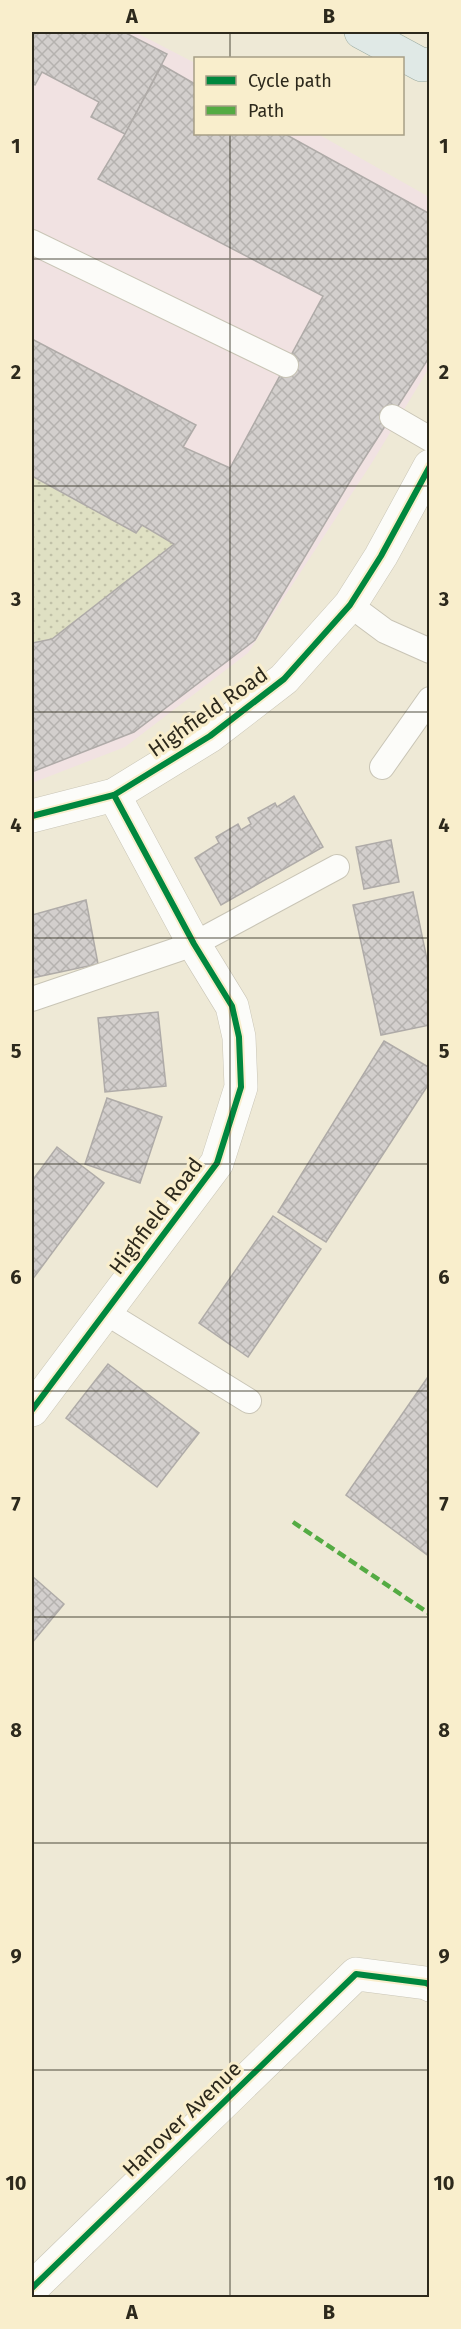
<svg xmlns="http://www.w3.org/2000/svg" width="461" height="2329" font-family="'Fira Sans',sans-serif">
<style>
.commercial{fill:#f1e2e2}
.green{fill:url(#green-dots)}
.building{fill:url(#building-cross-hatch);stroke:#afaba8;stroke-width:1.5}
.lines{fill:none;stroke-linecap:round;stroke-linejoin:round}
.service-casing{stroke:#c9c5b6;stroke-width:26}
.minor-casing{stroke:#c9c5b6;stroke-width:34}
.primary-casing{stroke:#9caca2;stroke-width:34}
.service{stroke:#fcfcf9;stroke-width:24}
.minor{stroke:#fcfcf9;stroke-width:33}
.primary{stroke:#e0e9e6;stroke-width:33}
.quiet{stroke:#54ab43;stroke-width:4.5;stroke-dasharray:9 4.5;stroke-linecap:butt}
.cycleway-casing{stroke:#f9eecc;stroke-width:10}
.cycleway{stroke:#00873e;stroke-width:6}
.grid{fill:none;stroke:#2d291c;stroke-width:1.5;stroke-opacity:0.55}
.labels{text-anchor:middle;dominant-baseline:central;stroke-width:6;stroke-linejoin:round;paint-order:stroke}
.street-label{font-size:21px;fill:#2d291c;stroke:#f9eecc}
.neatline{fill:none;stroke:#2d291c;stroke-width:2}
.grid-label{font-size:20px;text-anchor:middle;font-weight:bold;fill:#2d291c}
</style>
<defs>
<pattern id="green-dots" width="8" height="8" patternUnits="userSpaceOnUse" patternTransform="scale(1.5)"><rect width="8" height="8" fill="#dfe0c3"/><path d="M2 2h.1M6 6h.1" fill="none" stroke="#c0c0a7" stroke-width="1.8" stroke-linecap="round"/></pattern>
<pattern id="building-cross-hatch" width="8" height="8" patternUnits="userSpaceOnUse" patternTransform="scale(1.5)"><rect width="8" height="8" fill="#d3cfcd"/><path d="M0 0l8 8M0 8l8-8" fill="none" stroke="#b5b2af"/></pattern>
</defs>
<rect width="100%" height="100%" fill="#eee9d6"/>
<!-- commercial -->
<polygon class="commercial" points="32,32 135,32 195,63 195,134 318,134 429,197 429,368 373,461 248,653 125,747 32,783"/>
<!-- green -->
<polygon class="green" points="32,476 136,533 142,525 174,544 52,639 32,643"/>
<!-- building -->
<g class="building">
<polygon points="32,32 124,32 167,54 125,134 91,117 99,102 42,72 35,85 32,83"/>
<polygon points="162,65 195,84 195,134 285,134 430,214 430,356 355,473 255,640 134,732 32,772 32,643 52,639 174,544 142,525 136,533 32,476 32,339 196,425 183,447 230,468 323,296 98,179 125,134"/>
<polygon points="294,796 323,847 221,905 195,858 219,843 216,837 238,824 241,830 251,824 248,818 275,803 277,807"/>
<polygon points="391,840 399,882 364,889 356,847"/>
<polygon points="413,892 430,974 430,1025 381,1035 353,905"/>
<polygon points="86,900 98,964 32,978 32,915"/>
<polygon points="158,1012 166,1086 105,1092 98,1018"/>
<polygon points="384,1041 430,1068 430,1082 326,1242 278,1212"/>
<polygon points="107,1098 162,1117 140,1183 85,1164"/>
<polygon points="57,1147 104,1183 32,1280 32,1181"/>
<polygon points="273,1216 321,1249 248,1357 199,1323"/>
<polygon points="108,1364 199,1433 157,1487 66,1418"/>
<polygon points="430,1374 430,1557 346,1495"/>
<polygon points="32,1576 64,1604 32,1643"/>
</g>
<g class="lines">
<defs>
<g id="service">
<polyline points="32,242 286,365"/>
<polyline points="392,417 430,439"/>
<polyline points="350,605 385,631 430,651"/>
<polyline points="382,767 430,699"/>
<polyline points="32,999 194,944 337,867"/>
<polyline points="105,1312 249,1401"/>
</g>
<g id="minor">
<polyline points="32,816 114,795 210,736 284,679 350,605 381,556 430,466"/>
<polyline points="32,1410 217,1163 241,1087 239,1037 232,1006 194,944 114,795"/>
<polyline points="32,2288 356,1974 426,1983 430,1985"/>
</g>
<polyline id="primary" points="361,32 422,65 430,64"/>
</defs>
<!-- service casing -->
<use href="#service" class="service-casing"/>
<!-- minor casing -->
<use href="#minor" class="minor-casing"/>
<!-- primary casing -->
<use href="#primary" class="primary-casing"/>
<!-- service -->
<use href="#service" class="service"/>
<!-- minor -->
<use href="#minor" class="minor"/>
<!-- primary -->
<use href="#primary" class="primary"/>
<!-- quiet -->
<polyline class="quiet" points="293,1522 430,1614"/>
<defs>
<g id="cycleway">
<polyline points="32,816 114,795 210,736 284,679 350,605 381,556 430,466"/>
<polyline points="32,1410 217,1163 241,1087 239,1037 232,1006 194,944 114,795"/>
<polyline points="32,2288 356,1974 426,1983 430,1985"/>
</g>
</defs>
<!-- cycleway casing -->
<use href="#cycleway" class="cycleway-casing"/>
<!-- cycleway -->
<use href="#cycleway" class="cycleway"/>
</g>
<!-- grid -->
<path class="grid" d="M230,32V58M230,134V2298M32,259H430M32,486H430M32,712H430M32,938H430M32,1164H430M32,1391H430M32,1617H430M32,1843H430M32,2070H430"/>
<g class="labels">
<!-- street labels -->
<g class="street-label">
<text transform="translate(208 712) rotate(-35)">Highfield Road</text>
<text transform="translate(156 1216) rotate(-53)">Highfield Road</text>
<text transform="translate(182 2119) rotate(-44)">Hanover Avenue</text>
</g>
</g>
<!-- border -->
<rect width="461" height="2329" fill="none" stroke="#f9eecc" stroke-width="66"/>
<!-- legend -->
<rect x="194" y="57" width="210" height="78" fill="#f9eecc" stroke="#a79f86" stroke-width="1.5"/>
<rect x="206" y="76" width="30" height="9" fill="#00873e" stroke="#a79f86" stroke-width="1.5"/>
<text x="248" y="87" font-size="18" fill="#2d291c">Cycle path</text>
<rect x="206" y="106" width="30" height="9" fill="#54ab43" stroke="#a79f86" stroke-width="1.5"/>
<text x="248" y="117" font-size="18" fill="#2d291c">Path</text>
<rect x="33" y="33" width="395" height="2263" class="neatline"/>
<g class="grid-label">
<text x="132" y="23">A</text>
<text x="329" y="23">B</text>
<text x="16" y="153">1</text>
<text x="444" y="153">1</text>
<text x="16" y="379">2</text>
<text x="444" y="379">2</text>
<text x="16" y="606">3</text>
<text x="444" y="606">3</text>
<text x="16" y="832">4</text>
<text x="444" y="832">4</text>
<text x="16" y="1058">5</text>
<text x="444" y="1058">5</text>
<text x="16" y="1284">6</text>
<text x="444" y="1284">6</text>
<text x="16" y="1511">7</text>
<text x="444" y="1511">7</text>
<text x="16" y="1737">8</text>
<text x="444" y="1737">8</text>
<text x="16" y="1963">9</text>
<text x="444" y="1963">9</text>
<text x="16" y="2190">10</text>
<text x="444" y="2190">10</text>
<text x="132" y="2319">A</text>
<text x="329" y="2319">B</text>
</g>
</svg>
